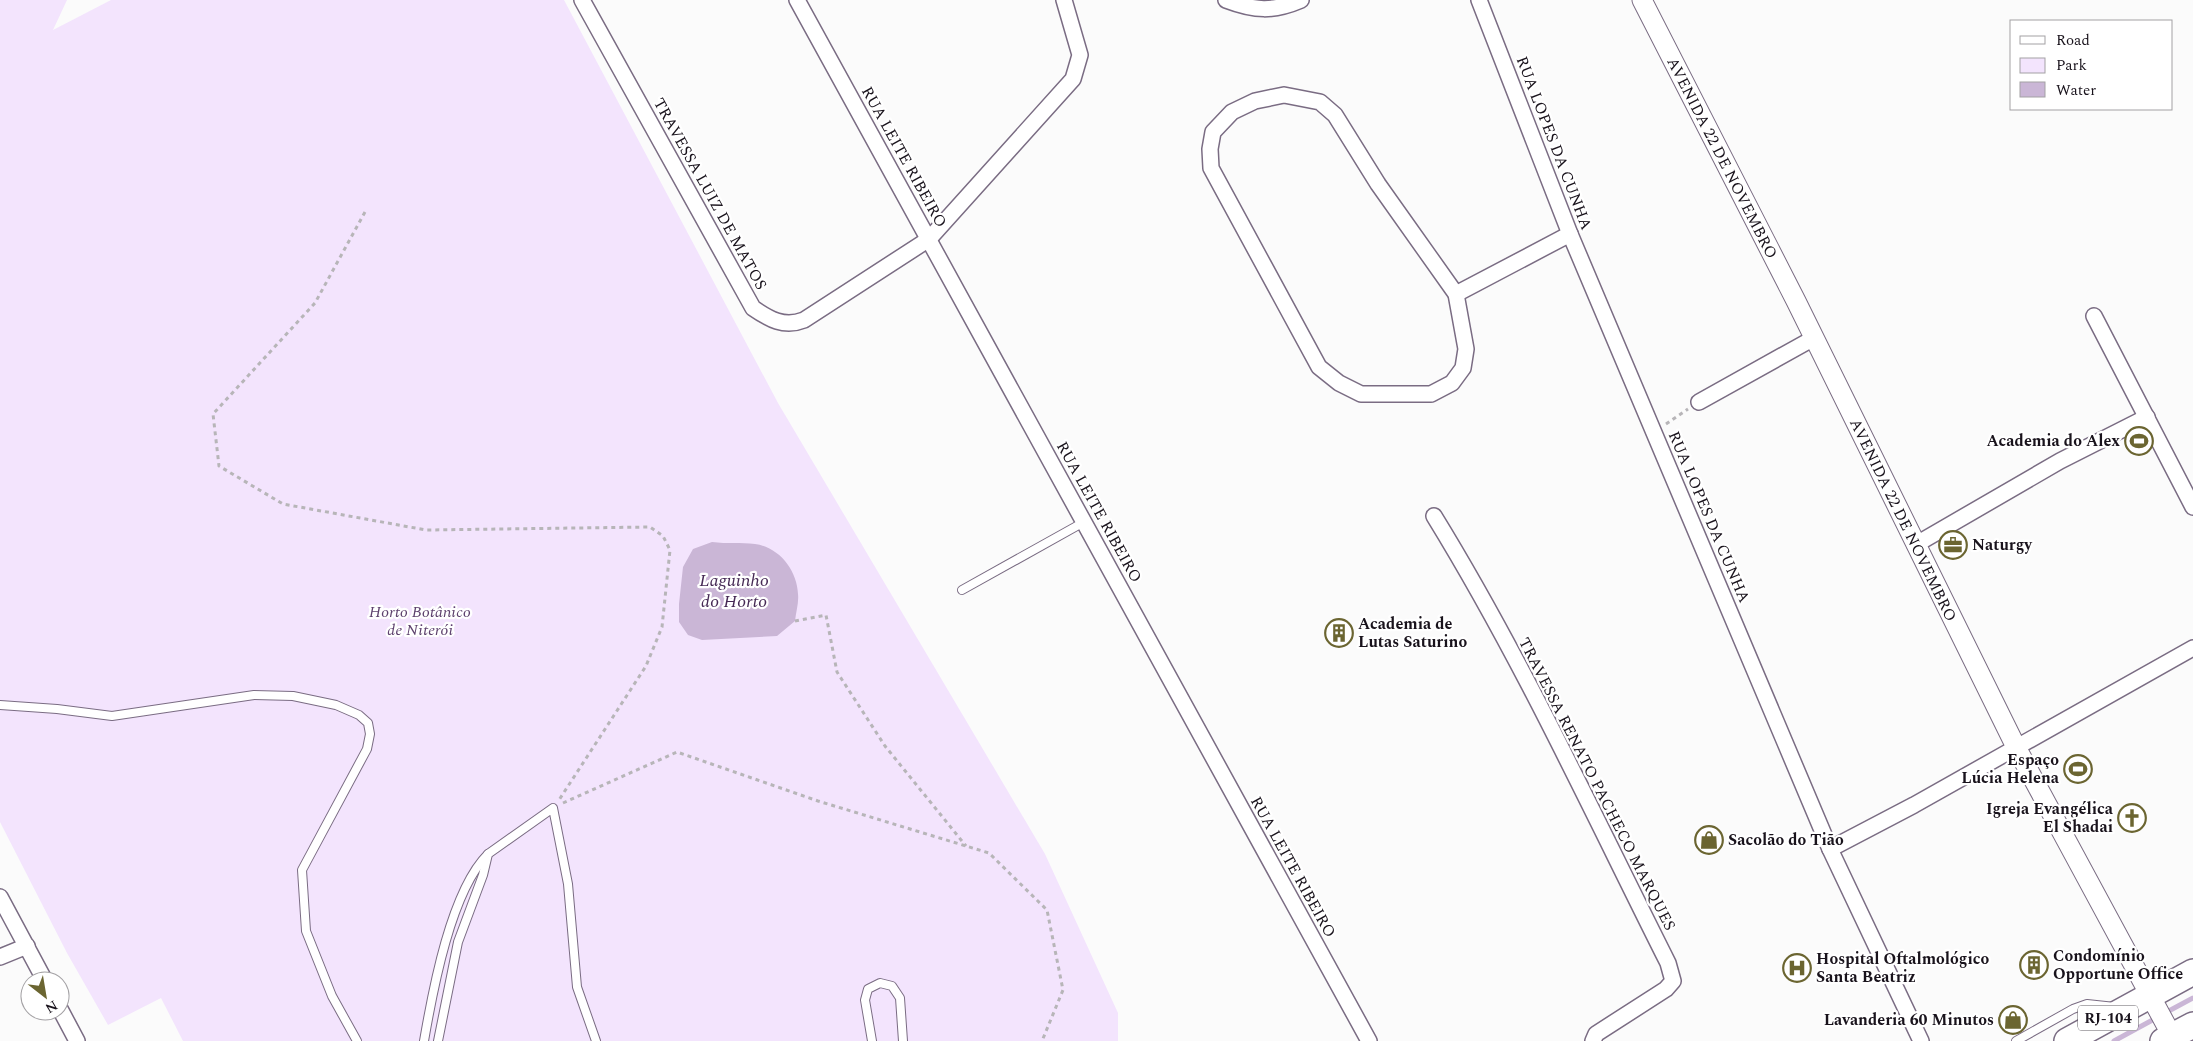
<svg xmlns="http://www.w3.org/2000/svg" width="2193" height="1041" font-family="Spectral,serif">
<style>
.green{fill:#f3e4fd}
.water{fill:#cab6d6}
.lines{fill:none;stroke-linecap:round;stroke-linejoin:round}
.stream{stroke:#cab6d6;stroke-width:5}
.service-casing{stroke:#7a6c83;stroke-width:10}
.minor-casing{stroke:#7a6c83;stroke-width:18}
.tertiary-casing{stroke:#7a6c83;stroke-width:21}
.trunk-casing{stroke:#7a6c83;stroke-width:28}
.path{stroke:#b7b5b8;stroke-width:3;stroke-dasharray:4 4;stroke-linecap:butt}
.service{stroke:#fff;stroke-width:8}
.minor{stroke:#fff;stroke-width:15}
.tertiary{stroke:#fff;stroke-width:19}
.trunk{stroke:#fff;stroke-width:25}
.labels{text-anchor:middle;dominant-baseline:central;stroke-width:4.5;stroke-linejoin:round;paint-order:stroke}
.shield{fill:#fff;stroke:#5e5a60;stroke-width:1}
.shield-label{font-size:15px;font-weight:bold;fill:#19131c}
.street-label{font-size:16px;fill:#19131c;stroke:#fff}
.poi-label{font-size:16px;font-weight:bold;fill:#19131c;stroke:#fff;text-anchor:start}
.park-label{font-size:16px;font-style:italic;fill:#5d416d;stroke:#fff}
.water-label{font-size:18px;font-style:italic;fill:#462a55;stroke:#fff}
</style>
<rect width="100%" height="100%" fill="#fbfbfb"/>
<!-- green -->
<polygon class="green" points="0,0 67,0 53,30 111,0 564,0 778,403 1045,854 1118,1013 1118,1041 183,1041 161,998 108,1025 67,953 0,822"/>
<!-- water -->
<path class="water" d="M712,542C727,544 741,542 755,544C779,547 797,570 798,594C799,602 796,612 795,621L777,636L702,640L688,635L679,622V604L683,567L693,549Z"/>
<g class="lines">
<!-- stream -->
<g class="stream">
<polyline points="2165,1013 2193,998"/>
<polyline points="2114,1041 2158,1017"/>
</g>
<defs>
<g id="service">
<polyline points="962,590 1084,522"/>
<polyline points="0,705 57,709 112,716 254,695 293,696 336,705 359,715 368,723 370,734 367,749 302,870 306,931 332,996 357,1041"/>
<path d="M424,1041C433,989 451,891 488,854"/>
<polyline points="438,1041 458,942 483,875 488,854 553,808 568,884 577,987 596,1041"/>
<polyline points="872,1041 865,1000 868,989 880,983 892,986 900,998 903,1041"/>
<polyline points="2016,1041 2073,1009 2087,1004 2115,1007"/>
</g>
<g id="minor">
<path d="M582,0L753,308C769,319 784,328 804,320L929,239L1073,79L1080,55L1064,0"/>
<polyline points="797,0 1369,1041"/>
<path d="M1226,0C1255,11 1273,12 1301,0"/>
<polyline points="1479,0 1570,234 1830,849 1921,1041"/>
<polygon points="1284,95 1320,102 1335,115 1378,184 1456,294 1466,349 1463,368 1452,383 1431,394 1361,394 1339,383 1319,367 1211,168 1210,149 1213,132 1232,112 1255,101"/>
<polyline points="1456,294 1570,234"/>
<polyline points="2094,316 2193,507"/>
<polyline points="1699,402 1814,338"/>
<path d="M1434,516C1522,659 1593,814 1668,963L1673,981L1666,989L1596,1034L1593,1041"/>
<polyline points="1915,545 2060,461 2147,417"/>
<polyline points="1830,849 1914,805 2193,648"/>
<polyline points="0,897 45,981"/>
<polyline points="0,957 27,946"/>
<polyline points="60,1009 77,1041"/>
</g>
<polyline id="tertiary" points="1642,0 1796,301 2016,747 2172,1036"/>
<g id="trunk">
<polyline points="2067,1041 2193,972"/>
<polyline points="2163,1041 2193,1025"/>
</g>
</defs>
<!-- service casing -->
<use href="#service" class="service-casing"/>
<!-- minor casing -->
<use href="#minor" class="minor-casing"/>
<!-- tertiary casing -->
<use href="#tertiary" class="tertiary-casing"/>
<!-- trunk casing -->
<use href="#trunk" class="trunk-casing"/>
<!-- path -->
<g class="path">
<polyline points="365,212 315,303 213,414 219,466 283,504 426,530 650,527 663,536 670,550 662,627 646,666 559,800"/>
<polyline points="1666,424 1688,409"/>
<polyline points="795,621 826,615 837,672 885,746 966,846"/>
<polyline points="563,803 677,752 818,801 989,853 1047,910 1063,990 1042,1041"/>
</g>
<!-- service -->
<use href="#service" class="service"/>
<!-- minor -->
<use href="#minor" class="minor"/>
<!-- tertiary -->
<use href="#tertiary" class="tertiary"/>
<!-- trunk -->
<use href="#trunk" class="trunk"/>
</g>
<!-- icons -->
<defs>
<symbol id="stadium-ring" viewBox="-11 -11 22 22"><circle r="9.5" fill="#fff" stroke="#6b6531" stroke-width="1.5"/><path d="M0-5a6.5 5 0 1 0 0 10a6.5 5 0 1 0 0-10ZM-3.5-1.8h7v3.6h-7Z" fill="#6b6531"/></symbol>
<symbol id="office-ring" viewBox="-11 -11 22 22"><circle r="9.5" fill="#fff" stroke="#6b6531" stroke-width="1.5"/><path d="M-6-3h4V-5.5h4V-3h4V5H-6ZM-1-4.5V-3h2v-1.5ZM-6 0V1H6V0Z" fill="#6b6531"/></symbol>
<symbol id="building-ring" viewBox="-11 -11 22 22"><circle r="9.5" fill="#fff" stroke="#6b6531" stroke-width="1.5"/><path d="M-4-6H4V6H1V3H-1V6H-4ZM-2.5-4.3h1.7v1.8h-1.7ZM.8-4.3h1.7v1.8H.8ZM-2.5-1h1.7V.8h-1.7ZM.8-1h1.7V.8H.8Z" fill="#6b6531"/></symbol>
<symbol id="church-ring" viewBox="-11 -11 22 22"><circle r="9.5" fill="#fff" stroke="#6b6531" stroke-width="1.5"/><path d="M-1.2-6h2.4v3.5h3.3v2.4h-3.3V6h-2.4V-.1h-3.3v-2.4h3.3Z" fill="#6b6531"/></symbol>
<symbol id="shop-ring" viewBox="-11 -11 22 22"><circle r="9.5" fill="#fff" stroke="#6b6531" stroke-width="1.5"/><path d="M-5-2.5h2.3a2.7 3.5 0 0 1 5.4 0H5L5.5 6h-11ZM-1.5-2.5h3a1.5 2.3 0 0 0-3 0Z" fill="#6b6531"/></symbol>
<symbol id="hospital-ring" viewBox="-11 -11 22 22"><circle r="9.5" fill="#fff" stroke="#6b6531" stroke-width="1.5"/><path d="M-5-5h3v3.5h4V-5h3V5h-3V1.5h-4V5h-3Z" fill="#6b6531"/></symbol>
</defs>
<g fill-rule="evenodd">
<use href="#stadium-ring" x="2123" y="425" width="32" height="32"/>
<use href="#office-ring" x="1937" y="529" width="32" height="32"/>
<use href="#building-ring" x="1323" y="617" width="32" height="32"/>
<use href="#stadium-ring" x="2062" y="753" width="32" height="32"/>
<use href="#church-ring" x="2116" y="802" width="32" height="32"/>
<use href="#shop-ring" x="1693" y="824" width="32" height="32"/>
<use href="#building-ring" x="2018" y="949" width="32" height="32"/>
<use href="#hospital-ring" x="1781" y="952" width="32" height="32"/>
<use href="#shop-ring" x="1997" y="1004" width="32" height="32"/>
</g>
<g class="labels">
<!-- shield labels -->
<rect class="shield" x="2078" y="1005.5" width="60" height="25" rx="4"/>
<g class="shield-label">
<text x="2108" y="1018">RJ-104</text>
</g>
<!-- street labels -->
<g class="street-label">
<text transform="translate(1554 143) rotate(69)">RUA LOPES DA CUNHA</text>
<text transform="translate(904 157) rotate(61)">RUA LEITE RIBEIRO</text>
<text transform="translate(1722 158) rotate(63)">AVENIDA 22 DE NOVEMBRO</text>
<text transform="translate(710 194) rotate(61)">TRAVESSA LUIZ DE MATOS</text>
<text transform="translate(1099 512) rotate(61)">RUA LEITE RIBEIRO</text>
<text transform="translate(1709 517) rotate(67)">RUA LOPES DA CUNHA</text>
<text transform="translate(1903 520) rotate(64)">AVENIDA 22 DE NOVEMBRO</text>
<text transform="translate(1597 784) rotate(63)">TRAVESSA RENATO PACHECO MARQUES</text>
<text transform="translate(1293 867) rotate(61)">RUA LEITE RIBEIRO</text>
</g>
<!-- poi labels -->
<g class="poi-label">
<text x="2120" y="441" text-anchor="end">Academia do Alex</text>
<text x="1972" y="545">Naturgy</text>
<text x="1358" y="624">Academia de<tspan x="1358" dy="18">Lutas Saturino</tspan></text>
<text x="2059" y="760" text-anchor="end">Espaço<tspan x="2059" dy="18">Lúcia Helena</tspan></text>
<text x="2113" y="809" text-anchor="end">Igreja Evangélica<tspan x="2113" dy="18">El Shadai</tspan></text>
<text x="1728" y="840">Sacolão do Tião</text>
<text x="2053" y="956">Condomínio<tspan x="2053" dy="18">Opportune Office</tspan></text>
<text x="1816" y="959">Hospital Oftalmológico<tspan x="1816" dy="18">Santa Beatriz</tspan></text>
<text x="1994" y="1020" text-anchor="end">Lavanderia 60 Minutos</text>
</g>
<!-- park labels -->
<g class="park-label">
<text x="420" y="612">Horto Botânico<tspan x="420" dy="18">de Niterói</tspan></text>
</g>
<!-- water labels -->
<g class="water-label">
<text x="734" y="580">Laguinho<tspan x="734" dy="21">do Horto</tspan></text>
</g>
</g>
<!-- legend -->
<rect x="2010" y="20" width="162" height="90" fill="#ffffff" stroke="#a3a1a4"/>
<rect x="2020" y="36" width="25" height="8" fill="#ffffff" stroke="#a3a1a4"/>
<text x="2056" y="45" font-size="15" fill="#19131c">Road</text>
<rect x="2020" y="58" width="25" height="15" fill="#f3e4fd" stroke="#a3a1a4"/>
<text x="2056" y="70" font-size="15" fill="#19131c">Park</text>
<rect x="2020" y="82" width="25" height="15" fill="#cab6d6" stroke="#a3a1a4"/>
<text x="2056" y="95" font-size="15" fill="#19131c">Water</text>
<!-- north arrow -->
<g transform="translate(45 996) rotate(149)"><circle r="24" fill="#ffffff" stroke="#a3a1a4"/>
<path d="M0-4L9 19L0 12L-9 19Z" fill="#6b6531"/>
<text y="-8" font-size="14" font-weight="bold" text-anchor="middle" fill="#19131c">N</text>
</g>
</svg>
